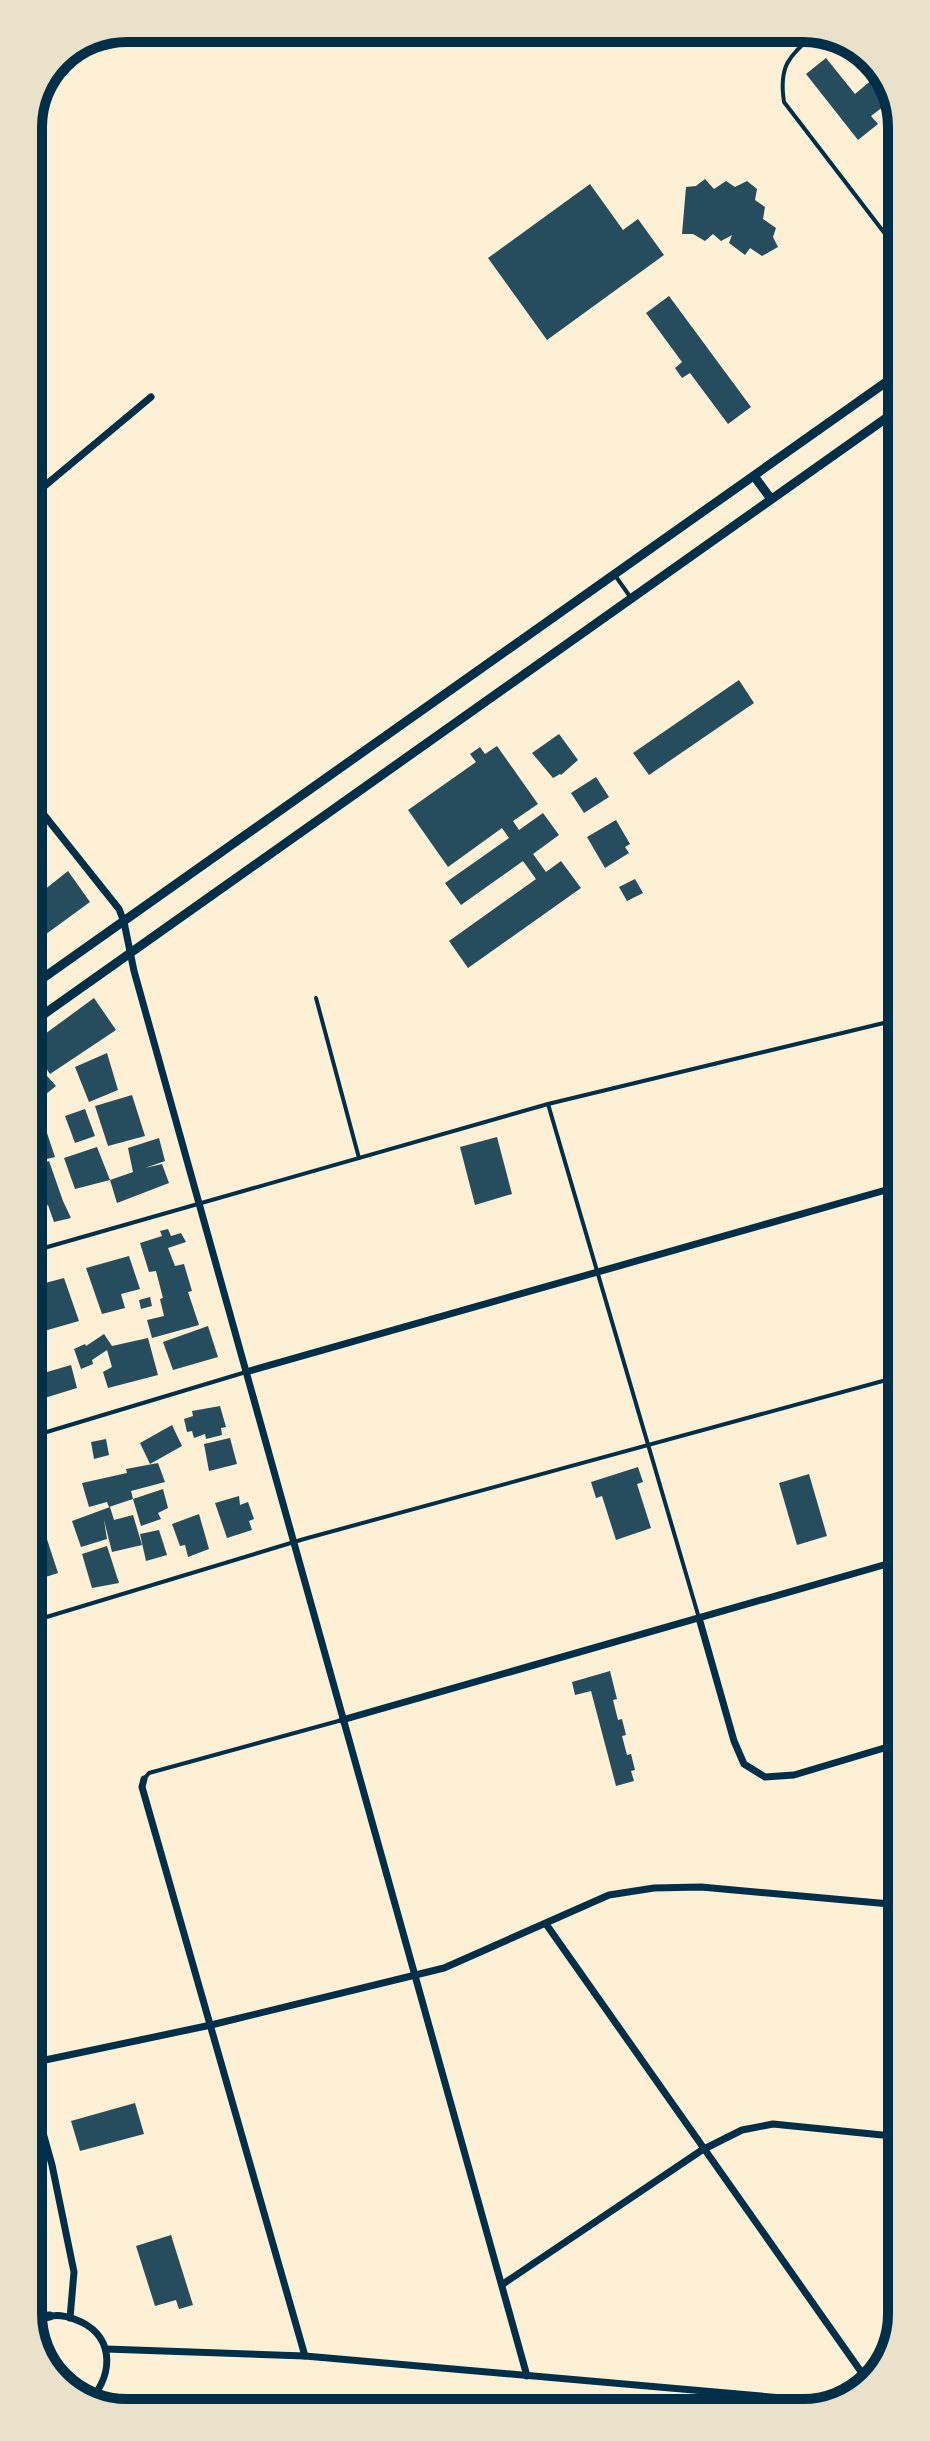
<svg xmlns="http://www.w3.org/2000/svg" width="930" height="2441" font-family="'Nunito Sans',sans-serif">
<style>
.building{fill:#264d5e}
.lines{fill:none;stroke-linecap:round;stroke-linejoin:round}
.service{stroke:#003049;stroke-width:4}
.minor{stroke:#003049;stroke-width:7}
.tertiary{stroke:#003049;stroke-width:9}
.rim{fill:none;stroke:#003049;stroke-width:10}
</style>
<rect width="100%" height="100%" fill="#fdf0d5"/>
<!-- building -->
<g class="building">
<polygon points="826,58 855,94 880,73 896,97 871,116 878,124 858,140 806,74"/>
<polygon points="705,179 714,189 726,181 735,187 747,181 757,189 755,200 765,207 763,219 776,228 773,237 778,247 762,256 750,248 745,255 729,243 732,235 721,241 713,234 705,241 693,234 682,234 686,187 696,186"/>
<polygon points="590,184 623,230 638,219 664,255 547,340 488,258"/>
<polygon points="669,296 751,407 728,424 690,373 682,378 675,368 682,362 646,313"/>
<polygon points="739,680 754,703 649,775 633,753"/>
<polygon points="559,734 578,760 561,775 560,774 553,778 532,753"/>
<polygon points="497,746 538,804 513,821 519,830 543,813 559,835 533,854 546,872 561,861 581,888 468,968 449,941 536,879 523,861 461,905 445,883 509,838 502,828 448,867 408,810 476,762 470,754 480,747 485,754"/>
<polygon points="596,777 609,797 584,813 571,793"/>
<polygon points="616,820 630,844 625,847 629,853 605,868 587,837"/>
<polygon points="29,832 41,844 29,854"/>
<polygon points="68,871 90,902 42,937 36,929 29,935 29,902"/>
<polygon points="635,879 643,893 627,901 619,887"/>
<polygon points="94,998 116,1030 50,1074 30,1045"/>
<polygon points="107,1053 118,1090 89,1102 75,1067"/>
<polygon points="30,1057 56,1086 30,1107"/>
<polygon points="132,1095 145,1136 108,1146 95,1106"/>
<polygon points="85,1109 95,1136 75,1143 65,1116"/>
<polygon points="44,1124 55,1157 35,1162 30,1150 30,1128"/>
<polygon points="497,1137 512,1194 475,1205 460,1147"/>
<polygon points="159,1138 165,1161 145,1168 162,1164 169,1183 117,1203 110,1180 75,1189 64,1158 97,1147 110,1180 133,1172 128,1148"/>
<polygon points="49,1161 63,1201 71,1218 54,1222 48,1205 33,1209 30,1198 30,1167"/>
<polygon points="168,1229 171,1236 181,1233 186,1242 168,1248 175,1266 184,1264 192,1291 188,1292 199,1325 152,1338 147,1320 164,1316 160,1299 163,1298 156,1271 149,1272 140,1243 162,1236 160,1231"/>
<polygon points="129,1256 140,1289 121,1294 125,1308 102,1314 86,1268"/>
<polygon points="64,1278 79,1321 30,1335 30,1287"/>
<polygon points="150,1297 152,1306 141,1309 139,1300"/>
<polygon points="208,1326 218,1357 173,1370 163,1342"/>
<polygon points="104,1334 112,1346 148,1338 158,1375 108,1388 103,1372 112,1367 107,1350 92,1360 93,1364 81,1369 74,1349 85,1344 86,1346"/>
<polygon points="71,1365 77,1388 38,1400 35,1393 30,1395 30,1377"/>
<polygon points="220,1406 226,1427 221,1428 222,1435 206,1439 205,1434 194,1438 192,1431 187,1432 184,1419 193,1416 192,1411"/>
<polygon points="172,1425 182,1446 150,1464 140,1443"/>
<polygon points="230,1438 237,1464 209,1471 204,1444"/>
<polygon points="106,1439 109,1455 94,1459 91,1442"/>
<polygon points="158,1463 165,1482 131,1491 133,1499 109,1507 107,1502 89,1507 82,1483 127,1473 126,1469"/>
<polygon points="638,1467 643,1482 637,1484 651,1528 616,1540 602,1496 596,1498 591,1482"/>
<polygon points="809,1474 827,1536 797,1545 779,1483"/>
<polygon points="163,1489 168,1508 158,1513 161,1519 141,1526 133,1499"/>
<polygon points="239,1496 240,1505 248,1502 254,1519 249,1521 252,1530 227,1538 215,1503"/>
<polygon points="110,1507 114,1520 133,1515 142,1545 112,1552 104,1520 107,1539 81,1547 72,1521"/>
<polygon points="199,1514 209,1549 188,1557 185,1545 180,1546 172,1524"/>
<polygon points="44,1530 58,1573 30,1582 30,1534"/>
<polygon points="159,1530 167,1555 146,1561 140,1534"/>
<polygon points="107,1546 119,1583 92,1588 82,1554"/>
<polygon points="610,1671 617,1699 613,1700 618,1720 622,1719 626,1735 622,1736 627,1755 631,1754 635,1770 631,1771 634,1781 616,1786 591,1691 575,1695 572,1682"/>
<polygon points="135,2103 144,2134 80,2151 71,2121"/>
<polygon points="171,2235 193,2305 179,2309 176,2300 155,2306 136,2246"/>
<polygon points="196,2406 237,2410 237,2412 195,2412"/>
</g>
<g class="lines">
<!-- service -->
<g class="service">
<path d="M818,31C791,55 778,63 784,102L899,252"/>
<polyline points="614,574 631,598"/>
<polyline points="316,998 359,1158"/>
<polyline points="548,1104 699,1618"/>
<polyline points="30,1252 548,1104 892,1021 900,1022"/>
<polyline points="30,1437 246,1372"/>
<polyline points="30,1622 304,1539 901,1376"/>
<polyline points="144,1779 149,1773 342,1720"/>
</g>
<!-- minor -->
<g class="minor">
<polyline points="29,499 151,397"/>
<polyline points="29,796 119,909 124,922 134,971 527,2376"/>
<polyline points="246,1372 900,1186"/>
<polyline points="699,1618 734,1741 744,1764 765,1777 794,1775 901,1743"/>
<polyline points="342,1720 901,1560"/>
<polyline points="144,1779 142,1787 305,2356"/>
<polyline points="546,1924 869,2383"/>
<polyline points="31,2063 211,2025 444,1968 609,1895 654,1888 701,1887 901,1905"/>
<polyline points="31,2090 52,2165 74,2272 70,2318"/>
<polyline points="503,2284 702,2150 742,2130 773,2124 902,2137"/>
<path d="M31,2326C37,2323 43,2319 48,2317C56,2314 66,2316 74,2319C114,2333 115,2372 90,2401"/>
<polyline points="106,2349 305,2356 840,2403"/>
</g>
<!-- tertiary -->
<g class="tertiary">
<polyline points="754,476 771,499"/>
<polyline points="29,988 899,373"/>
<polyline points="30,1024 899,409"/>
<polyline points="31,2317 50,2316"/>
</g>
</g>
<!-- crop -->
<path d="M0 0H930V2441H0ZM127 42H803A85 85 0 0 1 888 127V2314A85 85 0 0 1 803 2399H127A85 85 0 0 1 42 2314V127A85 85 0 0 1 127 42Z" fill="#e9e1ca" fill-rule="evenodd"/>
<path class="rim" d="M127 42H803A85 85 0 0 1 888 127V2314A85 85 0 0 1 803 2399H127A85 85 0 0 1 42 2314V127A85 85 0 0 1 127 42Z"/>
</svg>
